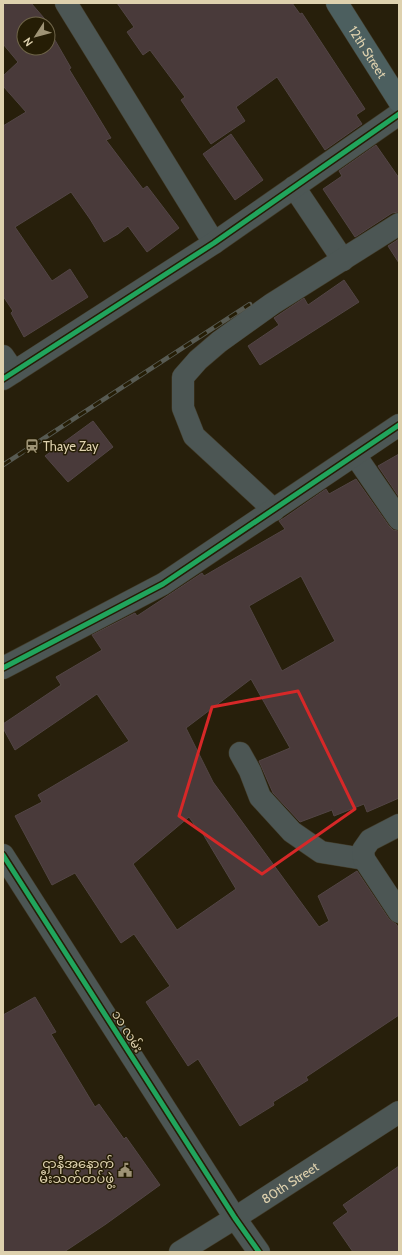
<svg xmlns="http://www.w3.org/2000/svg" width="402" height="1255" font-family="Cabin,'Noto Sans Myanmar',sans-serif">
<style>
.building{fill:#493a3a;stroke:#524545;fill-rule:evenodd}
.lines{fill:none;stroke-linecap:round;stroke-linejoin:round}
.minor-casing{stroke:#423b28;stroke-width:23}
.major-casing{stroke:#423b28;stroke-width:23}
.minor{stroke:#4c5654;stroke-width:22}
.major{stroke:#4c5f5f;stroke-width:22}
.rail-casing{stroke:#575a52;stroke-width:4.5}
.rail{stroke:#251d05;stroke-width:3;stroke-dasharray:9;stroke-linecap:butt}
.cycleway-casing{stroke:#251d05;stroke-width:8}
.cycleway{stroke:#20a55d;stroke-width:5}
.marked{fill:none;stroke:#d62828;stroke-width:3;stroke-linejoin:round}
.labels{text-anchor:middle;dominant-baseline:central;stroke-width:3;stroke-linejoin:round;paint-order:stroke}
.street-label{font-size:13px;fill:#ded1ae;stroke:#251d05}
.poi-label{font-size:13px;fill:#ded1ae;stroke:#251d05;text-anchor:start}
</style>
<rect width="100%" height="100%" fill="#271f0b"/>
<!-- building -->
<g class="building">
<polygon points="3,3 31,3 50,25 48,27 48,24 24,24 24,48 48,48 48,28 71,68 69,69 111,138 106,140 143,189 147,186 179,228 147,252 128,226 118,234 104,242 90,219 71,192 15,227 52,281 70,269 88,297 24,337 11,313 13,311 3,296 3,126 26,112 3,86 3,76 18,62 3,44"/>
<polygon points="117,3 292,3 300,14 302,13 365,109 356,115 362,124 325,150 277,77 236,107 245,121 211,144 181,100 185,97 150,50 143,55 127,32 134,27"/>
<polygon points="231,134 263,180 235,200 203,154"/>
<polygon points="376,145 399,178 399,212 392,213 355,237 323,189 342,176 339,171"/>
<polygon points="399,239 399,263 388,246"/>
<polygon points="344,280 359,302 260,365 248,346 279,325 274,318 304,298 308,305"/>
<polygon points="93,421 113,447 68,482 45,456"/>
<polygon points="399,454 399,497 378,466"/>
<path d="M356,479L389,526L393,530L399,531V798L367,812L364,804L334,816L332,810L300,822L273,793L259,761L290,748L251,679L186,728L213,782L319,927L329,921L318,896L357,871L389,919L396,924L399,928V1015L306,1077L308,1080L273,1102L274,1105L240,1126L198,1059L188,1066L146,1002L170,986L134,934L121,943L75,873L52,885L15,816L42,802L38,795L129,741L97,694L15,750L3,728V724L61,685L56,677L102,650L92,635L135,613L137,616L202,573L204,576L285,529L279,521L284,518L326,489L329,494ZM301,576L335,641L282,671L249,606ZM189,817L198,830L200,829L236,889L177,930L133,864Z"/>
<polygon points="35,997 56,1032 51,1034 95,1107 99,1104 124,1139 126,1137 160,1185 106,1224 64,1252 3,1252 3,1015"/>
<polygon points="399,1166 399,1252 353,1252 333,1223 348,1212 343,1205"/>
</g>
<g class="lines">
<defs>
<g id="minor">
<polyline points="66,3 214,243"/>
<polyline points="294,187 343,260"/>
<polyline points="3,356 14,372"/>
<polyline points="3,379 214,243 399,114"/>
<polyline points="355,455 399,519"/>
<polyline points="274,510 194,436 183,408 183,377 198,360 219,342 272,304 399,224"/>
<polyline points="3,668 163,584 399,425"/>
<polyline points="240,753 250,771 260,797 292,832 321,852 364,859"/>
<polyline points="399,825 370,840 363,850 364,859 399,912"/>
<polyline points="3,855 235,1218 259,1252"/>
<path id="s1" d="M180,1252L235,1218L399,1112"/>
</g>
<g id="major">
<path id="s2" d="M337,3L399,101"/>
</g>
</defs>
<!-- minor casing -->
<use href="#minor" class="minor-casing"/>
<!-- major casing -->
<use href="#major" class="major-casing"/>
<!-- minor -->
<use href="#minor" class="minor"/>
<!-- major -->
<use href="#major" class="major"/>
<defs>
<polyline id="rail" points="3,465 250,304"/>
</defs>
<!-- rail casing -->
<use href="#rail" class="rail-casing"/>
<!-- rail -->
<use href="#rail" class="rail"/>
<defs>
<g id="cycleway">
<polyline points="3,379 214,243 399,114"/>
<polyline points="3,668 163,584 399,425"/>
<polyline points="3,855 235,1218 259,1252"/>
</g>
</defs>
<!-- cycleway casing -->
<use href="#cycleway" class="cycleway-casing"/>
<!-- cycleway -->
<use href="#cycleway" class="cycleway"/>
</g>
<!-- marked area -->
<path class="marked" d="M298,691L355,809L262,874L179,816L212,707Z"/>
<!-- icons -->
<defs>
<symbol id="station-bare" viewBox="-9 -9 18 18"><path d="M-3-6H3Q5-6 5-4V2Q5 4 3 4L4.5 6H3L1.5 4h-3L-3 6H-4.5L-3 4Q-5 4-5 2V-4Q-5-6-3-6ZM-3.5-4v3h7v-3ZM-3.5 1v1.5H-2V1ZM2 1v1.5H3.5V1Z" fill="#9e9375" stroke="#251d05" stroke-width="2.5" paint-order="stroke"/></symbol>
<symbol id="civic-bare" viewBox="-9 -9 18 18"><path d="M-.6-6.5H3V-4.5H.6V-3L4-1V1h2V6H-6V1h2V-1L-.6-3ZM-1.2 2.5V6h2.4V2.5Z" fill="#9e9375" stroke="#251d05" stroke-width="2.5" paint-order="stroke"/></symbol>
</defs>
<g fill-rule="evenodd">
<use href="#station-bare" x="22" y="436" width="20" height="20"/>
<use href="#civic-bare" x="115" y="1160" width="20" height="20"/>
</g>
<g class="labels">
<!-- street labels -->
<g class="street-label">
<text stroke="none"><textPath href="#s2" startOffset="58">12th Street</textPath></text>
<text transform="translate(128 1031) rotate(58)">၁၁ လမ်း</text>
<text stroke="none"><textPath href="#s1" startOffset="130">80th Street</textPath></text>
</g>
<!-- poi labels -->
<g class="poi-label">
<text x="43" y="446">Thaye Zay</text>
<text x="114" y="1163" text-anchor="end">ဌာနီအနောက်<tspan x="114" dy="15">မီးသတ်တပ်ဖွဲ့</tspan></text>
</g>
</g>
<!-- border -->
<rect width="402" height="1255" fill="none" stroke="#ded1ae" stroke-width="8"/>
<!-- north arrow -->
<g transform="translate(36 36) rotate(234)"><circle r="19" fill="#251d05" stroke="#6f6549"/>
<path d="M0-3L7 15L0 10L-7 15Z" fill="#9e9375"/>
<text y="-6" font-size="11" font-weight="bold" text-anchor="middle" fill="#ded1ae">N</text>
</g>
</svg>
